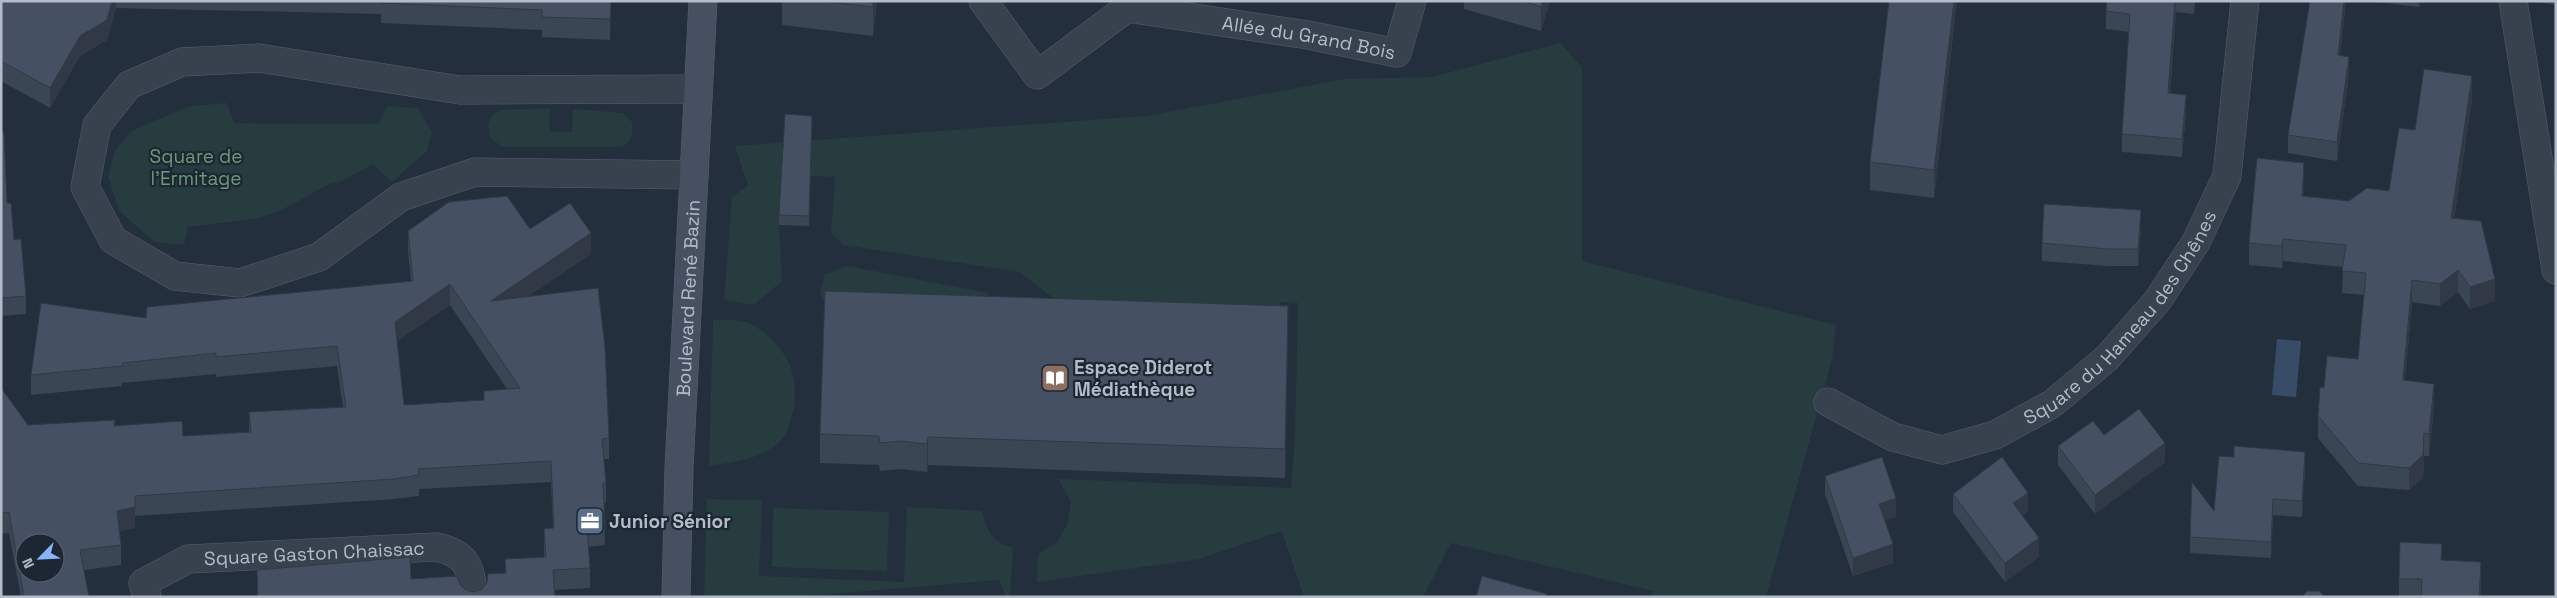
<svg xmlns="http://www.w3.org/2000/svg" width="2557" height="598" font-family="'Space Grotesk',sans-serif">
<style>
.green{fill:#263c3f}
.water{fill:#394c67}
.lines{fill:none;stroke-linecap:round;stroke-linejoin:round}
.minor-casing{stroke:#565f6c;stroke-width:29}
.secondary-casing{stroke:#565f6c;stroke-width:29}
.minor{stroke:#38414e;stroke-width:28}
.secondary{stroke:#465061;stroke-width:28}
.wall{fill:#3b4654;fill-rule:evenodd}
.shaded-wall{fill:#303945}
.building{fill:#455162;stroke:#303945;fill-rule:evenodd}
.labels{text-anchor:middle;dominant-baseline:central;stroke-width:4.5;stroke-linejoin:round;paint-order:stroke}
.street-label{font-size:19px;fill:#b4bcc9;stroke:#1d2633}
.park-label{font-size:19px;fill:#6b9a76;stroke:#1d2633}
.poi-label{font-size:19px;font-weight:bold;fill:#b4bcc9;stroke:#1d2633;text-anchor:start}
</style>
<rect width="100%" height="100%" fill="#242f3e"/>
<!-- green -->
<g class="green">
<polygon points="1560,43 1582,67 1582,261 1836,325 1832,360 1766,597 1651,597 1653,591 1451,543 1423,597 1304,597 1282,531 1199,559 1037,582 1038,554 1057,542 1067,525 1071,502 1058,479 1291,488 1295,436 1298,303 1280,302 1281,327 1081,319 1019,272 843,245 831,233 835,177 787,175 782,179 779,225 782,281 754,305 724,300 732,197 748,185 735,146 1146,116 1345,79 1432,77"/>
<polygon points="227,103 234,123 379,124 387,106 418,108 432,132 427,151 392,182 373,164 341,182 329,184 282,210 259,218 188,227 184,245 155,242 119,211 108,176 115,151 130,132 154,121 191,106"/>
<path d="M550,108L549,131L572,132L573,109L623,113L632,122C633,133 633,142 621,147H502L490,137L488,124L493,114L502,110Z"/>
<polygon points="847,266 989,293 989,319 832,313 820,295 824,275"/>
<path d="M713,320C724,320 741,319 751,324C787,343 805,383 790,421C788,426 787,434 783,438C765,459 735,462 709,466Z"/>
<path d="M707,499L762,500L759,576L904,582L907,507L982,511C987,531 992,542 1013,548L1010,597H1006L999,580L796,597H704Z"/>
<polygon points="773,508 889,512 887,571 772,567"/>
</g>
<!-- water -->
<polygon class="water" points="2277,339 2301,341 2296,397 2272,395"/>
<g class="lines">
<defs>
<g id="minor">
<path id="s1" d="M983,1L1037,75L1127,8L1308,35L1397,53L1412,1"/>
<polyline points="2513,1 2556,270"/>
<polyline points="694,175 475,172 401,197 319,257 240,283 175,276 113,240 85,187 97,125 129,85 182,62 259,58 460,90 697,89"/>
<path id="s2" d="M1828,402L1893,437L1942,450L1995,435L2052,404L2107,358L2158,300L2196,242L2227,176L2245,1"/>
<path id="s3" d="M147,597L143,583L188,559L436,547C466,553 472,567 473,597"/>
</g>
<g id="secondary">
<path id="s4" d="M676,597L679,468L703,1"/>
</g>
</defs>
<!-- minor casing -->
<use href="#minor" class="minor-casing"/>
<!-- secondary casing -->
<use href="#secondary" class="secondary-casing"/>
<!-- minor -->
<use href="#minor" class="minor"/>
<!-- secondary -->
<use href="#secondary" class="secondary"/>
</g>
<!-- wall -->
<g class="wall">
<polygon points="1,1 611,1 610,40 542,37 542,30 381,23 381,14 116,8 107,40 80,56 50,108 1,81"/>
<polygon points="782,1 877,1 873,36 782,25"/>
<polygon points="1464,1 1550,1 1541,31 1464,9"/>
<polygon points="1957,1 1934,198 1870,190 1870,162"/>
<polygon points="2107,1 2195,1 2194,14 2176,12 2170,94 2186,113 2182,157 2122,152 2122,134 2129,32 2106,29 2106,11"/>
<polygon points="2309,1 2346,1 2340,55 2349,75 2337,161 2288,153 2288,135 2309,11"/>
<polygon points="2367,1 2420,1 2419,7"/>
<polygon points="2539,1 2556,1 2556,5 2539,2"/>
<polygon points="2472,99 2454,219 2495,301 2470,309 2458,292 2440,306 2412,302 2405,380 2434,406 2429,456 2424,456 2423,478 2409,490 2358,486 2318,438 2318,416 2324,388 2358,359 2364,295 2342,293 2343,267 2283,261 2282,268 2249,265 2249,243 2304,185 2303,196 2349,201 2389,191 2415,130"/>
<polygon points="812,116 809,226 779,225 779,215"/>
<polygon points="1,132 7,203 26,296 26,314 1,316"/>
<polygon points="2141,228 2138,266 2108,266 2042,261 2042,243"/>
<path d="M530,229L591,254L527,297L609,438V459H604L606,483V503H604L605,545L588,547L590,568V588L554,590L555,597H257V570L411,579L460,585L466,590L473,592L481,590L505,573V559L544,557V529L553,528L551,482L419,489V496L394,499L135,516V528L119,531L121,545V565L84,570L89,597H21L9,533L1,534V388L28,425L115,426L183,436L249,432V412L343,407L337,366L216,377V374L122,383V386L31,395V375L146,318L411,281L408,251V231ZM450,305L507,389L484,391V400L404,405L397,341Z"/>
<polygon points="1288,334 1285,478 928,465 927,472 901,469 880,471 879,465 820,463 820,434"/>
<polygon points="2104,435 2165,462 2095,514 2058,465 2058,446"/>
<polygon points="2305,468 2302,517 2273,515 2271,558 2190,553 2190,537 2214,511"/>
<polygon points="1825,476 1896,517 1885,520 1893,563 1853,576 1825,494"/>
<polygon points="1953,494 2028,511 2022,515 2039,557 2005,582 1953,512"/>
<polygon points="2442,560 2481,586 2481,597 2399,597 2399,579"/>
</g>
<!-- shaded-wall -->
<g class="shaded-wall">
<polygon points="112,1 116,1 116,8 107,40 80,56 50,108 50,88 80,36"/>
<polygon points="611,1 610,40 610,19"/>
<polygon points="873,1 877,1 873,36"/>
<polygon points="1543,1 1550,1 1541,31 1541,7"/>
<polygon points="1954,1 1957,1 1934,198 1934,170"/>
<polygon points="2175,1 2176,12 2168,111 2168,93"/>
<polygon points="2344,1 2346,1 2338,73 2338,55"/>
<polygon points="2349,57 2349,75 2337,161 2337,142"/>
<polygon points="2472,76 2472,99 2451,240 2451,218"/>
<polygon points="2186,95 2186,113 2182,157 2182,139"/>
<polygon points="2304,163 2304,185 2302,218 2302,196"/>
<polygon points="2141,210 2141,228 2138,266 2138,249"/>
<polygon points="591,233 591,254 491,322 491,301"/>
<polygon points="2283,239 2283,261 2282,268 2282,246"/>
<polygon points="2458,270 2458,292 2440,306 2440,284"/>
<polygon points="2495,279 2495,301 2470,309 2470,287"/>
<polygon points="2412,280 2412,302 2403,402 2403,380"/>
<polygon points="450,284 450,305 395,342 395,322"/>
<polygon points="1288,306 1288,334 1285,478 1285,449"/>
<polygon points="2434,384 2434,406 2429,456 2429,434"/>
<polygon points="2424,433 2424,456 2423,478 2409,490 2409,468"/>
<polygon points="928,437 928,465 927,472 927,444"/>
<polygon points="2165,443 2165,462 2095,514 2095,495"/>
<polygon points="2305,452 2305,468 2302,517 2302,501"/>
<polygon points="2028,493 2028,511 2013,522 2013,503"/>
<polygon points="135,496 135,528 117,532 117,511"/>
<polygon points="1896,498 1896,517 1879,522 1879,504"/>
<polygon points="2273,499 2273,515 2271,558 2271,542"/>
<polygon points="2039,538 2039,557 2005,582 2005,563"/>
<polygon points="1893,544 1893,563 1853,576 1853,558"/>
<polygon points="2481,562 2481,597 2479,597"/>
</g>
<!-- building -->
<g class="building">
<polygon points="1,1 112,1 107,20 80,36 50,88 1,61"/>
<polygon points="381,1 611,1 610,19 542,17 542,10 381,3"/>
<polygon points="820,1 873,1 873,7"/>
<polygon points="1523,1 1543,1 1541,7"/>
<polygon points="1889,1 1954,1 1934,170 1870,162"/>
<polygon points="2107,1 2175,1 2168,93 2186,95 2182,139 2122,134 2130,14 2106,11"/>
<polygon points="2310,1 2344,1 2338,55 2349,57 2337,142 2288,135"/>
<polygon points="2424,69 2472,76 2451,218 2481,221 2495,279 2470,287 2458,270 2440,284 2412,280 2403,380 2434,384 2429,434 2424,433 2423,455 2409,468 2358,463 2318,416 2320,387 2324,388 2327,356 2358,359 2366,273 2342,271 2346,245 2283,239 2282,246 2249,243 2257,158 2304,163 2302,196 2349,201 2367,188 2389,191 2399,128 2415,130"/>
<polygon points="785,114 812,116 809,216 779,215"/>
<polygon points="1,132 4,132 7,203 11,203 14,240 21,239 26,296 1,298"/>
<path d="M507,196L530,229L570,203L591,233L491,301L598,288L605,347L609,438L602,439L606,483H603L605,525L587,526L590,568L553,570L555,597H258L257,570L410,557L411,579L457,576L460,585L466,590L473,592L481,590L487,583L488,574L506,573L505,559L546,557L544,529L554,528L551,461L418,469L419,475L394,479L135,496V507L117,511L121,545L80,550L89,597H24L9,512L1,513V388L28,425L115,420L114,426L182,421L183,436L251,432L249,412L346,407L337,346L216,357V353L122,363V366L31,375L41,303L146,318L147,307L413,281L408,231L449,202ZM450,284L520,388L484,391V400L404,405L395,322ZM25,543H55V573H25Z"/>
<polygon points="2044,204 2141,210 2138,249 2108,249 2042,243"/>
<polygon points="825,291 1288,306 1285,449 928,437 927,444 901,441 880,443 879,436 820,434"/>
<polygon points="2139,409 2165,443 2095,495 2058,446 2093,421 2104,435"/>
<polygon points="2234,446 2305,452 2302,501 2273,499 2271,542 2190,537 2192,482 2214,511 2219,456 2234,457"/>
<polygon points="1882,457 1896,498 1879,504 1893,544 1853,558 1825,476"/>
<polygon points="2002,457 2028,493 2013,503 2039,538 2005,563 1953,494"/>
<polygon points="2400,542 2442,544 2441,560 2481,562 2479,597 2421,597 2422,579 2399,579"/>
<polygon points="1482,576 1547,594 1546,597 1476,597"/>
<polygon points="2307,591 2319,591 2325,597 2302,597"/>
</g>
<!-- icons -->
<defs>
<symbol id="library-square" viewBox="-11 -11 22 22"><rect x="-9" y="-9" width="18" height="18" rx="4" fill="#8d6e63" stroke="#1d2633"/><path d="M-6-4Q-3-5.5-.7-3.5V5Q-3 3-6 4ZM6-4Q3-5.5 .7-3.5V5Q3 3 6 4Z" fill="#fff"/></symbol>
<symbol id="office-square" viewBox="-11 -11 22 22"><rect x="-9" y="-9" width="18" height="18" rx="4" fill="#5c6f8a" stroke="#1d2633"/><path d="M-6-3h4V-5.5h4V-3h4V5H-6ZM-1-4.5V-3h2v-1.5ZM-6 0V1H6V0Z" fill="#fff"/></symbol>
</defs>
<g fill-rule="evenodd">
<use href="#library-square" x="1039" y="362" width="32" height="32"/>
<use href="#office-square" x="574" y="505" width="32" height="32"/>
</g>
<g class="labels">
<!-- street labels -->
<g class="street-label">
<text stroke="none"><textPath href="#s1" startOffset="388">Allée du Grand Bois</textPath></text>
<text stroke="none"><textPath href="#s4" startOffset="299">Boulevard René Bazin</textPath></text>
<text stroke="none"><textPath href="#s2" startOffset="355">Square du Hameau des Chênes</textPath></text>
<text stroke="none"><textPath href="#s3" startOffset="192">Square Gaston Chaissac</textPath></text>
</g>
<!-- park labels -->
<g class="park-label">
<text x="196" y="156">Square de<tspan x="196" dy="22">l'Ermitage</tspan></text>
</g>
<!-- poi labels -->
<g class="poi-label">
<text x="1074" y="367">Espace Diderot<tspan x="1074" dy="22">Médiathèque</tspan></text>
<text x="609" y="521">Junior Sénior</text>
</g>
</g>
<!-- border -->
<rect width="2557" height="598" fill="none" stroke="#b4bcc9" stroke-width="5"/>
<!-- north arrow -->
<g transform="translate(40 558) rotate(246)"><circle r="24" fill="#1d2633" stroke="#59626f"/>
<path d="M0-4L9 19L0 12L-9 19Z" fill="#8ab4f8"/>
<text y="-8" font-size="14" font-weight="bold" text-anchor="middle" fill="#b4bcc9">N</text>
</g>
</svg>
